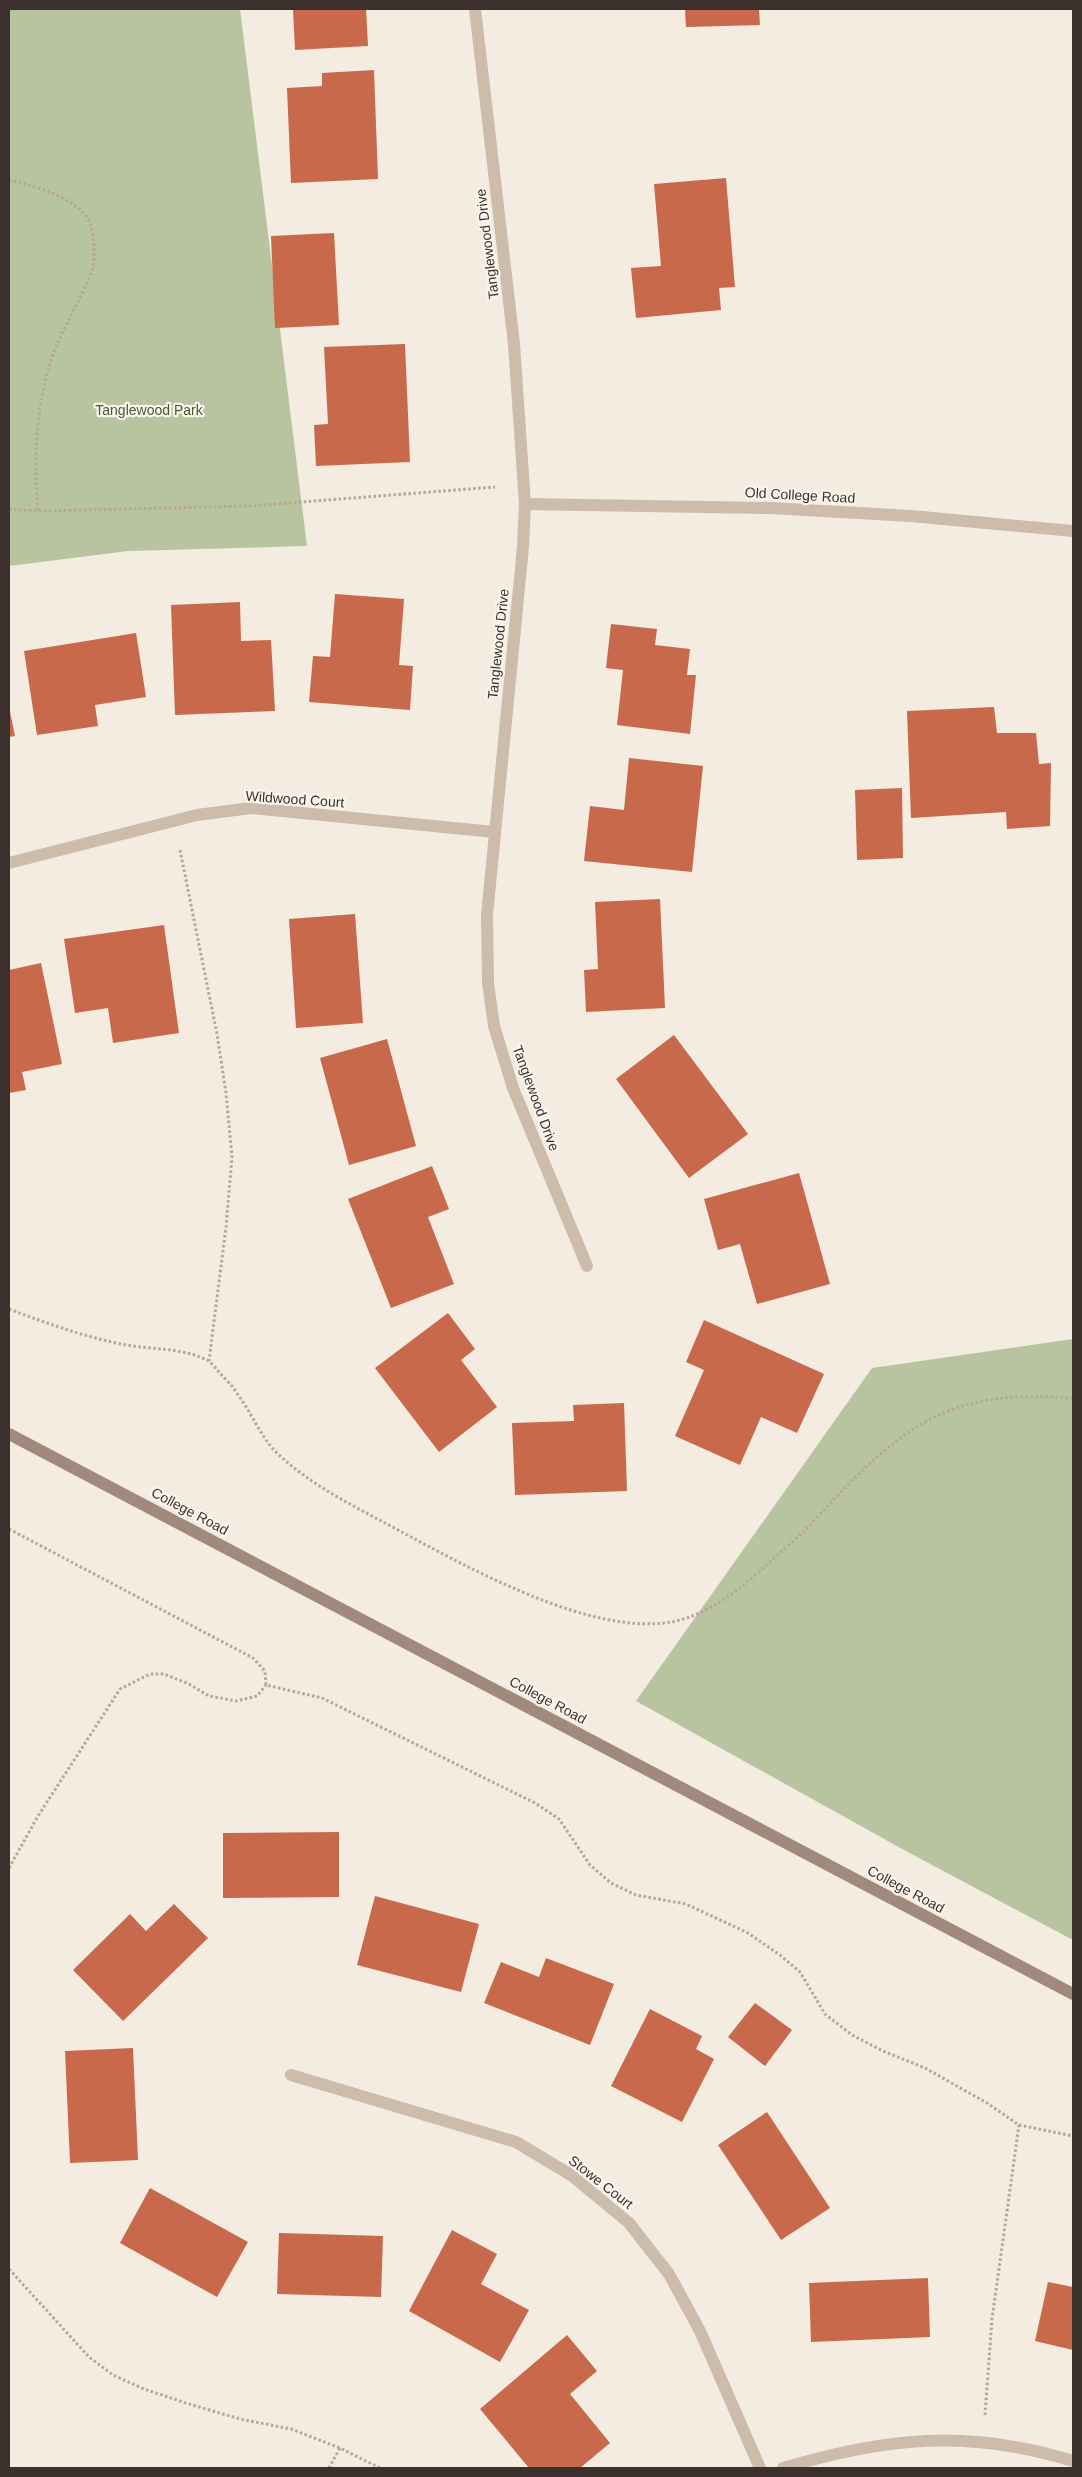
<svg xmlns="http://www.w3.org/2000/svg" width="1082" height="2477" font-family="Arial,sans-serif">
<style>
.green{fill:#b8c4a0}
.building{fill:#c8694b}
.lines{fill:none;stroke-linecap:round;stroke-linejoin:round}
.path{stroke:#b9a596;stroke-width:3;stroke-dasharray:2.5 2.5;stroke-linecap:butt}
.street{stroke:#cdbbac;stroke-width:12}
.secondary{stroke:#a18a7d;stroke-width:12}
.labels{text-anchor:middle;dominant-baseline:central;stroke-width:4.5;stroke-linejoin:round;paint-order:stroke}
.street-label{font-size:14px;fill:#3b302b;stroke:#fbf5ee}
.park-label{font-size:14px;fill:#4a5a2e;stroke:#fbf5ee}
</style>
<rect width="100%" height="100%" fill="#f4ebe1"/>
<!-- green -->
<g class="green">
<polygon points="9,9 240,9 307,546 128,551 9,566"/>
<polygon points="1073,1339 1073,1940 904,1850 636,1701 872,1368"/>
</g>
<!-- building -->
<g class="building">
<polygon points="293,9 366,9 368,46 295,50"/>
<polygon points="685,9 759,9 760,25 686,27"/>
<polygon points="374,70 378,179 291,183 287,88 322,86 322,73"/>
<polygon points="726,178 735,287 719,288 721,310 636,318 631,268 661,266 654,184"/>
<polygon points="334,233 339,325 275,328 271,236"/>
<polygon points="405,344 410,462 316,466 314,425 328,424 324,347"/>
<polygon points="335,594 404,599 399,665 413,666 410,710 309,702 313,656 330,657"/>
<polygon points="240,602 241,641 271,640 275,711 175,715 171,605"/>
<polygon points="611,624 657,629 655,645 690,649 687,675 696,675 690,734 617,725 623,670 606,668"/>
<polygon points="136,633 146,697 95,705 98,726 37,735 24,651"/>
<polygon points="9,707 15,736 9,737"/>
<polygon points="994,707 997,733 1036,733 1039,764 1051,763 1050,826 1007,829 1006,812 911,818 907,711"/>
<polygon points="629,758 703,766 692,872 584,861 590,806 624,810"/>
<polygon points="902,788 903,858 857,860 855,790"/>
<polygon points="660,899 665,1008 586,1012 584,970 598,969 595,902"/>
<polygon points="355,914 363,1023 296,1028 289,919"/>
<polygon points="164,925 179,1033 113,1043 108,1008 75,1013 64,939"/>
<polygon points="41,963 62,1064 22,1072 26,1090 9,1093 9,970"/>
<polygon points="674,1035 748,1134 689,1178 616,1079"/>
<polygon points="387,1039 416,1146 349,1165 320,1058"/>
<polygon points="432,1166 449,1209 428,1217 454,1284 391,1308 348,1199"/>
<polygon points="799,1173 830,1284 757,1304 740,1244 718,1250 704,1199"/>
<polygon points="448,1313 475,1349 461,1360 497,1407 439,1452 375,1368"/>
<polygon points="704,1320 824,1374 797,1433 761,1417 740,1465 675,1436 704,1370 686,1362"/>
<polygon points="624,1403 627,1491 515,1495 512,1423 574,1421 573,1405"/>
<polygon points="339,1832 339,1897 223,1898 223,1833"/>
<polygon points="375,1896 479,1924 461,1992 357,1965"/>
<polygon points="174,1904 208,1938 123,2021 73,1970 130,1914 146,1931"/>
<polygon points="546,1958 614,1984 590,2045 484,2003 501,1962 539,1977"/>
<polygon points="755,2003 792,2030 765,2066 728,2037"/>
<polygon points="650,2009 702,2036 696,2049 714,2059 682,2122 611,2086"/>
<polygon points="133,2048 138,2160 70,2163 65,2051"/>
<polygon points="767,2112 830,2208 781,2240 718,2145"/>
<polygon points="150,2188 248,2242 217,2297 120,2243"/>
<polygon points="452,2230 497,2254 481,2284 529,2310 500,2362 409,2311"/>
<polygon points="279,2233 383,2236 381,2297 277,2294"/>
<polygon points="928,2278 930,2337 811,2342 809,2283"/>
<polygon points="1048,2282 1073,2287 1073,2350 1035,2341"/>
<polygon points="567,2335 597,2371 570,2394 610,2443 580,2468 529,2468 480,2409"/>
</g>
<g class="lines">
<!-- path -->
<g class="path">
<path d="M9,180C31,184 78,199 89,221C92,227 93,236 94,243C94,252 95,264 91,273C79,304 60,331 50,363C35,412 34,461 38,511"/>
<polyline points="9,509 38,511 250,506 495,487"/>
<polyline points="180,850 217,1034 226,1093 232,1157 226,1227 209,1361"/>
<path d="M9,1309C46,1323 82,1336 121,1344C150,1350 180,1347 207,1360C212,1363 216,1369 220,1373C225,1379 232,1385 236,1392C251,1411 260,1437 278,1454C313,1487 356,1507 398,1530C469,1568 590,1636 671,1622C710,1615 742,1587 771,1561C783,1550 796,1539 807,1528C851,1482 894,1430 956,1408C993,1395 1035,1396 1073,1398"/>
<polyline points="9,1529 253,1658 265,1671 266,1685 322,1698 535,1803 559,1819 590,1865 611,1883 636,1895 686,1904 748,1933 780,1955 800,1972 825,2014 852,2035 883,2051 925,2068 987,2103 1019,2125 1073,2136"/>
<polyline points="9,1868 38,1816 120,1689 150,1674 164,1674 189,1684 209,1696 236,1701 257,1696 266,1685"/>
<polyline points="9,2269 89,2357 113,2375 144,2389 189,2404 240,2419 291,2429 340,2448 380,2468"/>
<polyline points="985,2415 992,2319 1019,2125"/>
<polyline points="329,2468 340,2448"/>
</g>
<!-- street -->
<g class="street">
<polyline points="475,9 514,344 525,504 523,547 487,915 488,983 494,1026 513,1088 587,1266"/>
<polyline points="525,504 770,508 911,516 1073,531"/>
<polyline points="9,863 197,815 251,808 494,832"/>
<polyline points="291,2075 516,2142 571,2175 629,2223 669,2274 700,2331 760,2468"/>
<path d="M783,2468C887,2437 969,2429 1073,2461"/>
</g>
<!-- secondary -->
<polyline class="secondary" points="9,1434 1073,1994"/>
</g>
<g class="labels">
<!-- street labels -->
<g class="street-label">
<text transform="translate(487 244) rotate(-97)">Tanglewood Drive</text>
<text transform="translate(800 495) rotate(3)">Old College Road</text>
<text transform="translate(498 644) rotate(-84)">Tanglewood Drive</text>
<text transform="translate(295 799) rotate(4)">Wildwood Court</text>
<text transform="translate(536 1098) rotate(70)">Tanglewood Drive</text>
<text transform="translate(190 1511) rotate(28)">College Road</text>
<text transform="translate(548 1700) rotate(28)">College Road</text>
<text transform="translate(906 1889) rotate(28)">College Road</text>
<text transform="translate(601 2182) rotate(38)">Stowe Court</text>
</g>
<!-- park labels -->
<g class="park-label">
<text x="149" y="410">Tanglewood Park</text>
</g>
</g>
<!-- border -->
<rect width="1082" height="2477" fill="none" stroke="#3b302b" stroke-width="20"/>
</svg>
